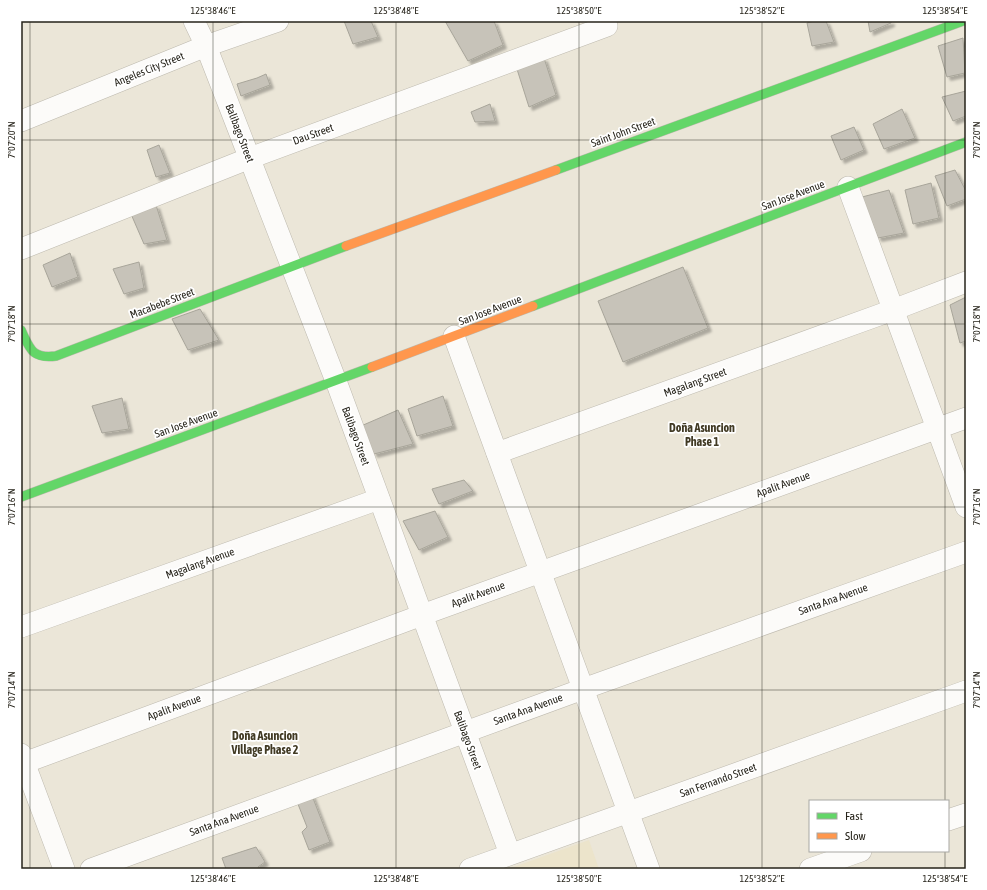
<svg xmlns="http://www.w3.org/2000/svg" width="987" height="890" font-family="'Asap Condensed',sans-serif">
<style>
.built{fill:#ece4cb}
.building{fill:#c7c3b9;stroke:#a8a59a;filter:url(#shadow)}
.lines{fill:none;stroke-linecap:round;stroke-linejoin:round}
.street-casing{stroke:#bdb9ae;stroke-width:22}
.fast-casing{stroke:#bdb9ae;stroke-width:10}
.slow-casing{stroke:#bdb9ae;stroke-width:10}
.street{stroke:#fcfbf9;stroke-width:21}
.fast{stroke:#63d668;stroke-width:9}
.slow{stroke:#ff974d;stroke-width:9}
.ticks{fill:none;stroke:#26231a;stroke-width:1;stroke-opacity:0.45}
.labels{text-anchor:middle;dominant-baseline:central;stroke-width:3.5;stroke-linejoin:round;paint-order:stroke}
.street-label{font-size:11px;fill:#26231a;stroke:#fff}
.neighbourhood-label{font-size:12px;font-weight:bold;fill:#413a24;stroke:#fff}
.neatline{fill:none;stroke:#26231a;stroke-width:1.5}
.ticks-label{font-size:10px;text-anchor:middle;fill:#26231a}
</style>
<defs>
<filter id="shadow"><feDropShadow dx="3.5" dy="3.5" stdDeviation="1" flood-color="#0004"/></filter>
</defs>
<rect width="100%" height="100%" fill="#ebe6d8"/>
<!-- built -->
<polygon class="built" points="589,840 599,869 508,869"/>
<!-- building -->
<g class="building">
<polygon points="344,21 371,21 378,37 353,44"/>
<polygon points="445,21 494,21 503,45 468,61"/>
<polygon points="814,21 826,21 834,42 812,46 807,23"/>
<polygon points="868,21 891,21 891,23 870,32"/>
<polygon points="963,38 965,73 947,77 938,46"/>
<polygon points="544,58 556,95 529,107 516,66"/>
<polygon points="266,74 270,85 241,96 237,84 257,78"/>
<polygon points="966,91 966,116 953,121 942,97"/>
<polygon points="490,104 495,121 475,122 471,112"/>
<polygon points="902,109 915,138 884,149 873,124"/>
<polygon points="854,127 864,150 841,160 831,136"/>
<polygon points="159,145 170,173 156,177 147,150"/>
<polygon points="955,170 966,191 966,199 947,206 935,176"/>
<polygon points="931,183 939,218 913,224 905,190"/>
<polygon points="889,190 904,233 878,238 862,197"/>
<polygon points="156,205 167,240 144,244 131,214"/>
<polygon points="70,253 78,277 52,287 43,265"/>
<polygon points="139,262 144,288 124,294 113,269"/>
<polygon points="683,267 708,328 623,362 598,301"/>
<polygon points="966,297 966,341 960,343 950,305"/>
<polygon points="200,309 219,340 188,350 172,319"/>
<polygon points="443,396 453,426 417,436 408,409"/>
<polygon points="122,398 129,429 102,433 92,406"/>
<polygon points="398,410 413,444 374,454 361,426"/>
<polygon points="464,480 473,491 439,504 432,489"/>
<polygon points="435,511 448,537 419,550 403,521"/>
<polygon points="311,793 330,842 309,850 302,832 307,827 296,799"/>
<polygon points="256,847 265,862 258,867 259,869 226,869 222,858"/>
</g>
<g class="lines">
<defs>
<g id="street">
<polyline points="194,21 206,46 336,381 510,854"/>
<polyline points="21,121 206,46 278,21"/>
<polyline points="848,187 966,507"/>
<polyline points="21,249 250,158 607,26"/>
<polyline points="454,336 649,869"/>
<polyline points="497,453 893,310 966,282"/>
<polyline points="21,627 379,499"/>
<polyline points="21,754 64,869"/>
<polyline points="21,764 422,615 966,418"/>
<polyline points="948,820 966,814"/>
<polyline points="91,869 583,689 966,552"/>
<polyline points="470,869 966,691"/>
<polyline points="810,869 861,851"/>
</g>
<g id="fast">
<polyline points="556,170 963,21"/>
<polyline points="533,306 966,142"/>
<path d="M21,330C30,349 32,359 56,356L346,246"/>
<polyline points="21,497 372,367"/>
</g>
<g id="slow">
<polyline points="346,246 556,170"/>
<polyline points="372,367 533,306"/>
</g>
</defs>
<!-- street casing -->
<use href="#street" class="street-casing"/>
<!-- fast casing -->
<use href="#fast" class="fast-casing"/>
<!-- slow casing -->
<use href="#slow" class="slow-casing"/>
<!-- street -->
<use href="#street" class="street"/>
<!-- fast -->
<use href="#fast" class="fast"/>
<!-- slow -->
<use href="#slow" class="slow"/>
</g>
<!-- ticks -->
<path class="ticks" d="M30,21V869M213,21V869M396,21V869M579,21V869M762,21V869M945,21V801M21,140H966M21,324H966M21,507H966M21,690H966M945,851V869"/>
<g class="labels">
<!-- street labels -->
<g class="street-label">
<text transform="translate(149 69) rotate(-22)">Angeles City Street</text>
<text transform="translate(623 132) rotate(-20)">Saint John Street</text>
<text transform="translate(240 133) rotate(69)">Balibago Street</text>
<text transform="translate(313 134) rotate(-20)">Dau Street</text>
<text transform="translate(793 195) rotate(-21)">San Jose Avenue</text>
<text transform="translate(162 303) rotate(-21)">Macabebe Street</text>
<text transform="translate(490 310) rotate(-21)">San Jose Avenue</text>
<text transform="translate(695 382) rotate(-20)">Magalang Street</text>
<text transform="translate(186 423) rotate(-20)">San Jose Avenue</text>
<text transform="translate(356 436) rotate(70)">Balibago Street</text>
<text transform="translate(783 484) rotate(-20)">Apalit Avenue</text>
<text transform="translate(200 563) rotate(-20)">Magalang Avenue</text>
<text transform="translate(478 594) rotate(-20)">Apalit Avenue</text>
<text transform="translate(833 599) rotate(-20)">Santa Ana Avenue</text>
<text transform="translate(174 707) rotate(-20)">Apalit Avenue</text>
<text transform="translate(528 709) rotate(-20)">Santa Ana Avenue</text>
<text transform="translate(468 740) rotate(70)">Balibago Street</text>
<text transform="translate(718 780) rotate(-20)">San Fernando Street</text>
<text transform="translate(224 820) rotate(-20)">Santa Ana Avenue</text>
</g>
<!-- neighbourhood labels -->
<g class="neighbourhood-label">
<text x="702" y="428">Doña Asuncion<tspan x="702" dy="14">Phase 1</tspan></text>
<text x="265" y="736">Doña Asuncion<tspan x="265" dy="14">Village Phase 2</tspan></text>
</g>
</g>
<!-- border -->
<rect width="987" height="890" fill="none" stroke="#ffffff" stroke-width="44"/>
<!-- legend -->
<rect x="809" y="800" width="140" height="52" fill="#ffffff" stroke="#a8a7a3"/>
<rect x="817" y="813" width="20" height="6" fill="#63d668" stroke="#a8a7a3"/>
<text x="845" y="820" font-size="12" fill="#26231a">Fast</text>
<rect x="817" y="833" width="20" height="6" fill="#ff974d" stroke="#a8a7a3"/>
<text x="845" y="840" font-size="12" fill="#26231a">Slow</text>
<rect x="22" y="22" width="943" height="846" class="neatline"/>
<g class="ticks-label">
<text x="213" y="14">125°38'46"E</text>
<text x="396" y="14">125°38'48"E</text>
<text x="579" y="14">125°38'50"E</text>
<text x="762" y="14">125°38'52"E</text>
<text x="945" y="14">125°38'54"E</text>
<text transform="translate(11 140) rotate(-90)" y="4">7°07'20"N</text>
<text transform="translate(976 140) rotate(-90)" y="4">7°07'20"N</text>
<text transform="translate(11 324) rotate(-90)" y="4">7°07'18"N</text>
<text transform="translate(976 324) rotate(-90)" y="4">7°07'18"N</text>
<text transform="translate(11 507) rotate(-90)" y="4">7°07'16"N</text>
<text transform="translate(976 507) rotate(-90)" y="4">7°07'16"N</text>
<text transform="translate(11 690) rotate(-90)" y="4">7°07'14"N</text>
<text transform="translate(976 690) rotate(-90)" y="4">7°07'14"N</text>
<text x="213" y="882">125°38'46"E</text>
<text x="396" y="882">125°38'48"E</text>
<text x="579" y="882">125°38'50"E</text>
<text x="762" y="882">125°38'52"E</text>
<text x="945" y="882">125°38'54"E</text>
</g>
</svg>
